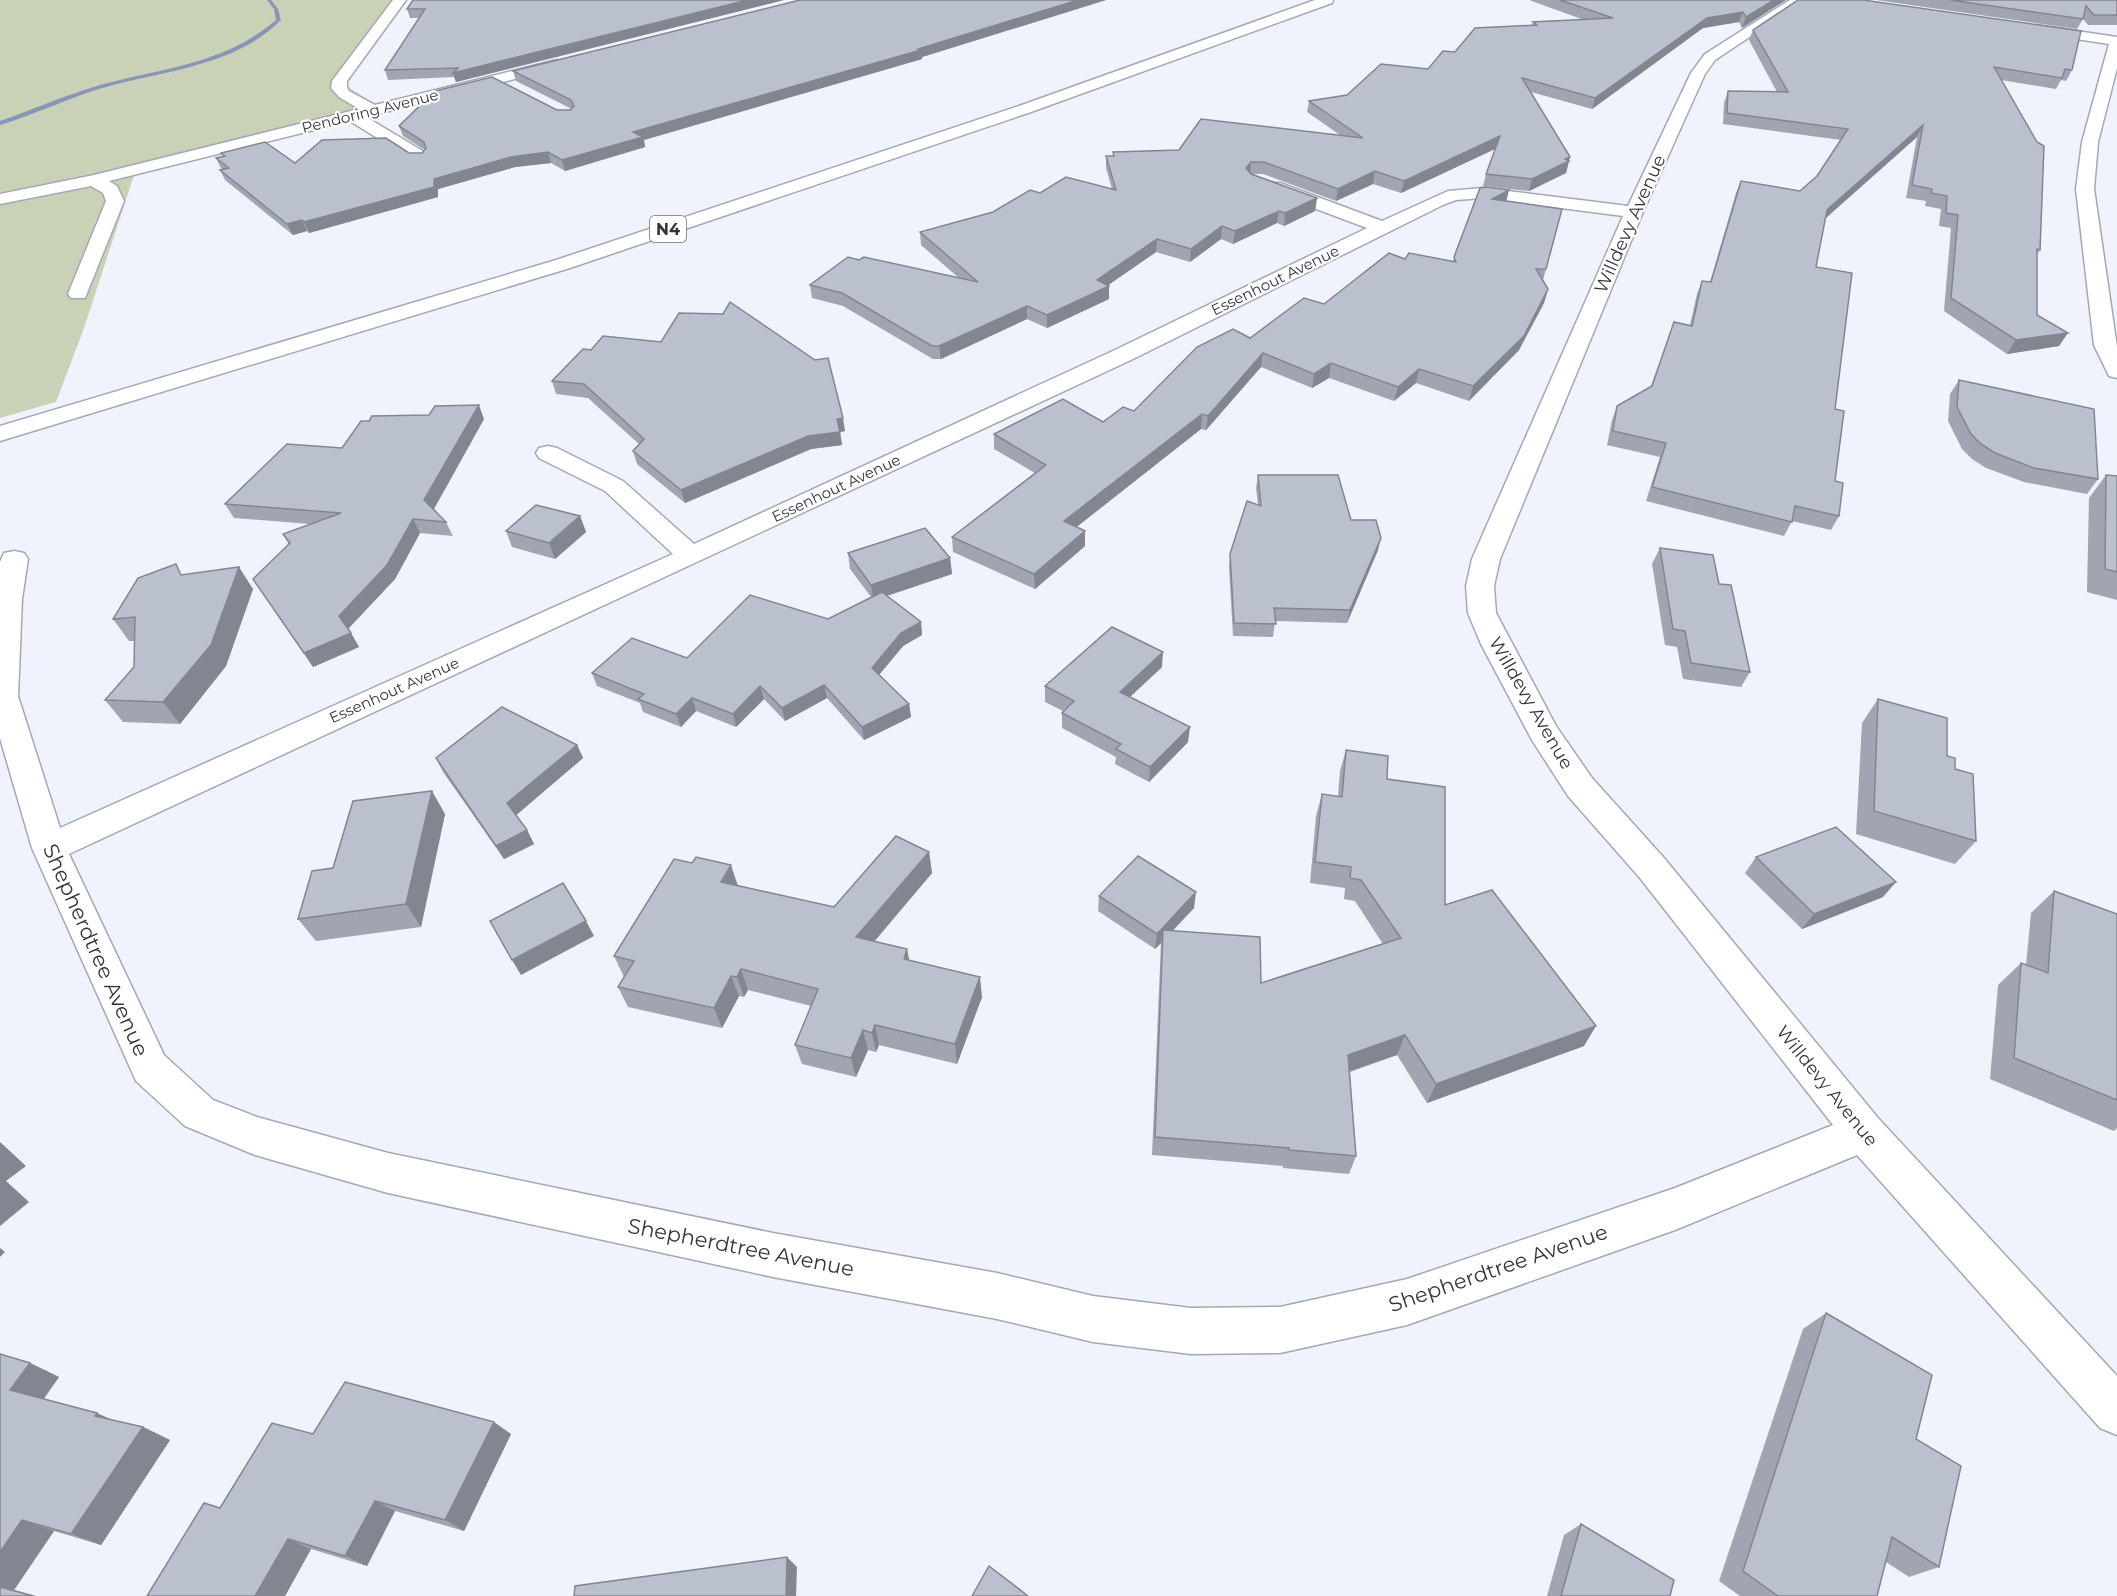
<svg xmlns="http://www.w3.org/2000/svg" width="2117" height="1596" font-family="Montserrat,sans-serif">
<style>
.green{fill:#c9d2b7}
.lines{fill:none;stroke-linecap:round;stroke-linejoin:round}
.stream{fill:#8995b7;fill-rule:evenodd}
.minor-casing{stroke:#a3a8b7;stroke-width:3}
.highway-casing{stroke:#a3a8b7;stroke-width:3}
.minor{fill:#fff;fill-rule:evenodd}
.highway{fill:#fff;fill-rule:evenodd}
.wall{fill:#a1a5b2}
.shaded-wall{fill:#838691}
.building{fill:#bbc0cf;stroke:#838691;stroke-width:1.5}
.labels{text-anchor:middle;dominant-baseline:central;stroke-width:4.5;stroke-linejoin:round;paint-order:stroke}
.far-street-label{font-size:15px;fill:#33353b;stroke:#fff}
.shield{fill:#fff;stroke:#707276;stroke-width:1.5}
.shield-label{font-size:16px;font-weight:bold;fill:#33353b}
.street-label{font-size:18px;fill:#33353b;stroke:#fff}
.near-street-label{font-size:21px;fill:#33353b;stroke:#fff}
</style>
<rect width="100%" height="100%" fill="#f0f3fc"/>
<!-- green -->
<polygon class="green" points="0,0 405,0 343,84 388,112 134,175 84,328 56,402 0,418"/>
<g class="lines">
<!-- stream -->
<path class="stream" d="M267,0H271L278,9L281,20C233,68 162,70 99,89C66,99 34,115 0,125V121C34,109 66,95 100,85C165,67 223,65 276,20L274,9Z"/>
<defs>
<g id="minor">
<polygon points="393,0 406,0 347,81 347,87 349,91 375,105 557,60 564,64 562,67 366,117 426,153 428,157 426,161 414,161 350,121 109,181 117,186 124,201 85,298 71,298 68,294 106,201 103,193 91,186 0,204 0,194 94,175 359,109 339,97 331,88 332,81"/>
<path d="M1790,0H1805L1715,60L1705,74L1643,212L1500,559L1494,586L1496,613L1556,726L1592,778L1664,858L1878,1118L2117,1376V1435L2100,1428L1857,1155L1675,1230L1407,1325L1280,1353L1191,1354L1093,1342L997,1319L773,1277L388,1193L255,1155L185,1126L136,1081L32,848L0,738V562L4,553L14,551L24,553L28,559L22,599L18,696L60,828L673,554L605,491L539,458L536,453L539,448L548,446L557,448L623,481L694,544L1115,350L1367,228L1268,191L1265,187L1268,183H1280L1382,221L1448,191L1483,188L1628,206L1691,73L1705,54ZM1483,198L1623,216L1472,559L1466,586L1468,613L1481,644L1532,740L1568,796L1640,878L1833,1125L1675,1188L1407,1279L1280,1307L1191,1308L1093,1296L997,1273L773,1233L388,1153L257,1117L213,1100L164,1055L69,854L1131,360L1443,205L1456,200Z"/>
<polygon points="2036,25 2117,37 2117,68 2098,142 2094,189 2117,347 2117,378 2109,376 2094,345 2076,189 2082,142 2109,44 2031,32 2029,29"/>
</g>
<polygon id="highway" points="1315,0 1333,0 1332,3 1031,112 570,268 0,441 0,426 556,260 1019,106"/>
</defs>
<!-- minor casing -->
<use href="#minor" class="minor-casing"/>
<!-- highway casing -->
<use href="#highway" class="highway-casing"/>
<!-- minor -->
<use href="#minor" class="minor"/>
<!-- highway -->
<use href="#highway" class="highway"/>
</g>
<!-- wall -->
<g class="wall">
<polygon points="413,0 784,0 456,82 454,77 388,80 385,70 419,18 410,18 407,9"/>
<polygon points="800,0 1106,0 922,57 922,59 644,140 645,147 565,171 551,163 515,167 438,189 438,197 309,233 307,231 293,235 225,180 220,170 222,169 221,168 216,158 223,156 221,153 295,163 409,153 422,153 425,150 403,136 399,126 557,110 570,110 572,109 516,81 513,71"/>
<polygon points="1529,0 1786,0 1742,28 1739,22 1703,28 1592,109 1531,92 1569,160 1566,173 1529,191 1483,186 1486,174 1495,149 1401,193 1373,184 1336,201 1263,174 1250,174 1317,198 1315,211 1284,226 1277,223 1233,244 1221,239 1190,262 1156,252 1108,285 1109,299 1047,328 1027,319 941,359 933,359 843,306 812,298 810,285 859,260 959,278 921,245 920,232 993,212 1040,193 1112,189 1106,168 1106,156 1113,156 1113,152 1179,150 1340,135 1307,112 1309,101 1347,95 1428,69 1455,52 1532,25 1533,22 1584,20"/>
<polygon points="1876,0 2117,0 2117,25 2088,25 2083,19 2077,29"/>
<polygon points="1753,30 2072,70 2066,81 2061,80 2056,89 2001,80 2040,250 2037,254 2037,315 2059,346 2007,354 1944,311 1951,228 1939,226 1941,209 1925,206 1926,201 1906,198 1917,137 1825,219 1816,267 1835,409 1835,481 1839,516 1831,530 1792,521 1784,536 1646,501 1660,457 1607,445 1612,420 1617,406 1651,386 1674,322 1690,325 1697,294 1702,281 1710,282 1736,193 1741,181 1800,191 1817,176 1841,140 1723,124 1724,103 1728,91 1777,92 1749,40"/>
<polygon points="1506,201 1546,269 1543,280 1548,289 1544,303 1519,350 1469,401 1416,383 1394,401 1329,378 1312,388 1261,367 1206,430 1201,429 1076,527 1085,531 1085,546 1035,589 953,552 952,537 1035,473 994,449 994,434 1103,422 1134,411 1250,338 1324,304 1405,259 1453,261 1454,257"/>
<polygon points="583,349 845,431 840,432 842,445 811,449 685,503 637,464 633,451 639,444 588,398 556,394 552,381"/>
<polygon points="1959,380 2098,479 2087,494 2024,482 1986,468 1972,459 1962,449 1948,421 1950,394"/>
<polygon points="484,419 434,509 446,522 453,536 420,533 395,579 348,629 359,647 313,667 253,579 289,545 283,534 310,524 234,518 225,504 342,448"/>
<polygon points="1258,475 1351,520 1378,550 1347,623 1275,621 1273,637 1233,636 1229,567 1230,554 1258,505 1256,488"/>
<polygon points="2106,475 2117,476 2117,600 2087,592 2089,498"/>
<polygon points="580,516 586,532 555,559 512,547 506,531"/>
<polygon points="1660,548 1719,584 1750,672 1741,687 1683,679 1677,647 1665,645 1652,564"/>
<polygon points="848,553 950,558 952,574 887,596 921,622 922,635 903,646 879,675 909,704 911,717 864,740 827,698 785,721 764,699 736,727 696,711 681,727 643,712 640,703 597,686 592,673 687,658 828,619 871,597 850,569"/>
<polygon points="183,574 253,589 226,666 180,724 123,722 105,700 134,667 134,641 129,641 113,619"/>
<polygon points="1162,667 1130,697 1188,742 1149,782 1115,764 1116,757 1062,728 1062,713 1063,711 1045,702 1045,686"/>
<polygon points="1878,699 1947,756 1955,769 1976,841 1955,864 1856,834 1862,723"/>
<polygon points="577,745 583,758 516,815 527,830 534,844 504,859 443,772 436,758"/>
<polygon points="1346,750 1387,779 1445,905 1584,1046 1427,1103 1397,1055 1350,1072 1356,1156 1349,1174 1283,1168 1283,1166 1152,1155 1161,943 1155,949 1098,911 1099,896 1194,908 1172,931 1261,983 1383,944 1355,901 1344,899 1345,888 1310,883 1316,816 1322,794 1338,797 1340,771"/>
<polygon points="445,814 421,927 316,941 298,919 333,868"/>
<polygon points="929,852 932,873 874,942 907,949 909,961 982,997 957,1064 879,1045 876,1052 868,1050 856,1077 802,1064 795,1045 811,1006 748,990 744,997 739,996 722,1028 628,1007 618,987 624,977 614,956 737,885 834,907"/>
<polygon points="1756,857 1883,897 1802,929 1745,873"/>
<polygon points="2054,891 2117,914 2117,1128 2114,1131 1990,1079 1998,985 2021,963 2026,965 2031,913"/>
<polygon points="1826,1313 1916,1439 1939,1567 1909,1577 1886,1562 1877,1596 1740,1596 1719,1581 1803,1329"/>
<polygon points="30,1363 59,1377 44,1399 115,1421 143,1427 170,1440 101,1545 54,1531 14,1590 0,1596"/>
<polygon points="313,1434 511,1434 464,1531 395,1511 367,1566 311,1549 285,1596 147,1596 220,1508"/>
<polygon points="1581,1524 1670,1596 1547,1596 1564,1535"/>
</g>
<!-- shaded-wall -->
<g class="shaded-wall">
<polygon points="748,0 784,0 456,82 453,73"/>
<polygon points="1078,0 1106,0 922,57 922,59 644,140 645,147 565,171 562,160 633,132 918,49"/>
<polygon points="1774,0 1786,0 1742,28 1746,17"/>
<polygon points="1743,12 1739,22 1703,28 1592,109 1595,98 1707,18"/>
<polygon points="1923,125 1917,137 1821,222 1827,210"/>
<polygon points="1500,136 1497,148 1401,193 1404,181"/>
<polygon points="548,152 551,163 515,167 438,189 438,197 309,233 304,222 434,179 511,157"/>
<polygon points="1570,157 1566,173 1529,191 1532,179"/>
<polygon points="1251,162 1250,174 1246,168"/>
<polygon points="1375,171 1373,184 1336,201 1338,189"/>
<polygon points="1509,190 1506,203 1492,199"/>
<polygon points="1317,198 1315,211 1284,226 1285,213"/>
<polygon points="1279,211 1277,223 1233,244 1235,231"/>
<polygon points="302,220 307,231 293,235 287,224"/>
<polygon points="1222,226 1221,239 1190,262 1191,249"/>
<polygon points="1157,239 1156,252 1104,288 1109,286 1109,299 1047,328 1047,315"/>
<polygon points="1548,289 1544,303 1519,350 1469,401 1473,386"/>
<polygon points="1027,306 1027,319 941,359 939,346"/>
<polygon points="2068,333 2059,346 2007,354 2016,340"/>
<polygon points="1263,353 1261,367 1206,430 1208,416"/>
<polygon points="1331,363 1329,378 1312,388 1314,374"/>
<polygon points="1419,369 1416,383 1394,401 1398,387"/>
<polygon points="479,405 484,419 431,514 424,500"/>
<polygon points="1202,414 1201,429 1064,537 1064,521"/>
<polygon points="843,418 845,431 840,432 842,445 811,449 685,503 681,490 837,419"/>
<polygon points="580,516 586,532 555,559 549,543"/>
<polygon points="413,519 420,533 395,579 347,630 339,616"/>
<polygon points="1085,531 1085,546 1035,589 1034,574"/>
<polygon points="1381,538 1378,550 1347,623 1350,610"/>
<polygon points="950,558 952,574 874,600 871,585"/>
<polygon points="239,567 253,589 226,666 180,724 163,702"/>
<polygon points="921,622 922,635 903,646 874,681 872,668 901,633"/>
<polygon points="351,633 359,647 313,667 304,653"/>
<polygon points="1163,652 1162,667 1119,707 1120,692"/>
<polygon points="824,685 827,698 785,721 782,708"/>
<polygon points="760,686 764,699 736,727 733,714"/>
<polygon points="692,698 696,711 681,727 676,714"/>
<polygon points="909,704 911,717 864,740 862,727"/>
<polygon points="1190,727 1188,742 1149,782 1150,767"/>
<polygon points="577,745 583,758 514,817 507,803"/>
<polygon points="432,791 445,814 421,927 406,904"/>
<polygon points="527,830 534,844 504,859 496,846"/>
<polygon points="929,852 932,873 860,958 856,937"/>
<polygon points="731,865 738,886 721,882"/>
<polygon points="1896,882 1883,897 1802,929 1814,914"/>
<polygon points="1196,892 1194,908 1162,942 1163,930 1161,943 1155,949 1157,934"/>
<polygon points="586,921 594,936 521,975 512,960"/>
<polygon points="907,949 911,970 904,959"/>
<polygon points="741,969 748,990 744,997 737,977"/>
<polygon points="731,976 739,996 722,1028 714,1008"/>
<polygon points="980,977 982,997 957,1064 955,1044"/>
<polygon points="875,1025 879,1045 876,1052 872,1033"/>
<polygon points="1596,1026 1584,1046 1427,1103 1436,1084"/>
<polygon points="863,1030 868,1050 856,1077 851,1058"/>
<polygon points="1405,1035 1397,1055 1341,1074 1348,1055"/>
<polygon points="0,1142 26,1166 6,1181 29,1202 0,1226"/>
<polygon points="0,1248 5,1252 0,1257"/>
<polygon points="30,1363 59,1377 40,1403 10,1390"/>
<polygon points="97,1413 125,1426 95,1416"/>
<polygon points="494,1422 511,1434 464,1531 445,1520"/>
<polygon points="143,1427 170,1440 101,1545 71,1534"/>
<polygon points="375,1501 395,1511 367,1566 345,1556"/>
<polygon points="22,1520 54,1531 14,1590 36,1596 33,1596 0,1587 0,1552"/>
<polygon points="288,1539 311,1549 285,1596 255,1596"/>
<polygon points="787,1557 797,1567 796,1596 786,1596"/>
</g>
<!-- building -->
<g class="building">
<polygon points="413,0 748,0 453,73 458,68 385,70 425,9 407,9"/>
<polygon points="800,0 1078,0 918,49 921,50 633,132 643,137 562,160 548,152 511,157 434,179 434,187 304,222 302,220 287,224 220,170 229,168 216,158 225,156 221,153 265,142 295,163 322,140 386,138 409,153 422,153 426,148 424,142 399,126 435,91 492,77 557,110 570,110 574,106 571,100 513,71"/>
<polygon points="1560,0 1774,0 1746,17 1743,12 1707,18 1595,98 1522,78 1570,157 1565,159 1569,161 1532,179 1486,174 1500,136 1404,181 1375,171 1338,189 1264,162 1251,162 1246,168 1251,174 1317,198 1285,213 1279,211 1235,231 1222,226 1191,249 1157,239 1097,280 1109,286 1047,315 1027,306 939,346 932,346 842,293 810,285 848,257 859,260 864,257 978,282 920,232 993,212 1030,190 1040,193 1066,177 1116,190 1106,156 1114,156 1113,152 1179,150 1201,119 1363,138 1309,101 1347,95 1381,64 1428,69 1443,51 1455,52 1475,28 1537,25 1533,22 1613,18"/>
<polygon points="1798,0 1863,0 2081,31 2072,70 2065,69 2062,78 1994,67 2037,142 2044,146 2040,250 2037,249 2037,315 2068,333 2016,340 1951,298 1958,215 1946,213 1947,196 1931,193 1932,189 1912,185 1923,125 1827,210 1816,267 1852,273 1835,409 1844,411 1835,481 1843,483 1839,516 1795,506 1792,522 1652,487 1666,443 1613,431 1617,406 1652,386 1674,322 1692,326 1702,281 1711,282 1741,181 1800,191 1817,176 1848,129 1727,113 1728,91 1788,92 1753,30"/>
<polygon points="1950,0 2117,0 2117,15 2094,15 2086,6 2083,19"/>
<polygon points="1486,187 1509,190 1492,199 1562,209 1546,269 1536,269 1548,289 1524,336 1473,386 1419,369 1398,387 1331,363 1314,374 1263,353 1208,416 1202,414 1064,521 1085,531 1034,574 952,537 1046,465 994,434 1063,399 1103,422 1123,407 1134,411 1197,347 1233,329 1250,338 1304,298 1324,304 1389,253 1405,259 1409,253 1456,262 1454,257 1480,188"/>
<polygon points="730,302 815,360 828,358 843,418 837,419 840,432 808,436 681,490 633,451 644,439 584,384 552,381 583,349 591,350 603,336 661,342 679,313 723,314"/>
<polygon points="1959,380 2094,409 2098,479 2034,468 1995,453 1981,444 1971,434 1957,407"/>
<polygon points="479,405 424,500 446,522 413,519 387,565 339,616 351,633 304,653 253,579 290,543 283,534 341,513 225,504 287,444 342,448 361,421 369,421 372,416 429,415 435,406"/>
<polygon points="1258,475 1338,475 1351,520 1376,520 1381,538 1350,610 1274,608 1276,624 1234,623 1230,554 1247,501 1261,506"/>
<polygon points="2106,475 2117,476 2117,572 2105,569"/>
<polygon points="536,505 580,516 549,543 506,531"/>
<polygon points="925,528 950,558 871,585 848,553"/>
<polygon points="1660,548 1713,555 1719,584 1731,585 1750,672 1691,663 1685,631 1673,629"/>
<polygon points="176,564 181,575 239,567 211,645 163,702 105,700 134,667 135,617 113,619 138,578"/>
<polygon points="882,592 921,622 901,633 872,668 909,704 862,727 824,685 782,708 760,686 733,714 692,698 676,714 638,699 644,694 592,673 632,638 687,658 750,595 828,619"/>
<polygon points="1112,627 1163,652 1120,692 1190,727 1150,767 1116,749 1121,744 1062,713 1074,701 1045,686"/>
<polygon points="1878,699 1947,718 1947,756 1955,758 1955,769 1973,774 1976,841 1874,811"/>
<polygon points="502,707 577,745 507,803 527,830 496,846 436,758"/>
<polygon points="1346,750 1388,756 1387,779 1445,787 1445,905 1492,890 1596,1026 1436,1084 1405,1035 1348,1055 1356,1156 1289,1150 1289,1148 1155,1137 1163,930 1260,937 1261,983 1401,938 1361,880 1350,878 1351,867 1315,862 1322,794 1342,797"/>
<polygon points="432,791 406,904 298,919 312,871 333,868 353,801"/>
<polygon points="1836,827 1896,882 1814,914 1756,857"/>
<polygon points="896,836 929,852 856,937 907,949 904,959 980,977 955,1044 875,1025 872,1033 863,1030 851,1058 795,1045 818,989 741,969 737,977 731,976 714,1008 618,987 634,961 614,956 674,859 692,863 696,857 731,865 721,882 834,907"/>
<polygon points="1138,856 1196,892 1157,934 1099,896"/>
<polygon points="563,883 586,921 512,960 490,921"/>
<polygon points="2054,891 2117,914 2117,1100 2014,1058 2021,963 2048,973"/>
<polygon points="1826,1313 1932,1375 1916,1439 1961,1466 1939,1567 1892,1537 1877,1596 1778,1596 1743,1571"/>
<polygon points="0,1354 30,1363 10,1390 97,1413 95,1416 143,1427 71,1534 22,1520 0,1552"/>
<polygon points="345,1382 494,1422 445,1520 375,1501 345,1556 288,1539 255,1596 147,1596 204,1503 220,1508 272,1423 313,1434"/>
<polygon points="1581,1524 1674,1580 1670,1596 1561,1596"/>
<polygon points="787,1557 786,1596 574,1596 575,1586"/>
<polygon points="989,1566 1028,1596 972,1596"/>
<polygon points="0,1587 33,1596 0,1596"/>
</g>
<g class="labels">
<!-- far-street labels -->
<g class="far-street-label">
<text transform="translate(370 111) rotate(-14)">Pendoring Avenue</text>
<text transform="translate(1275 280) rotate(-26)">Essenhout Avenue</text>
<text transform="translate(836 488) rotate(-25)">Essenhout Avenue</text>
<text transform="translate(394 690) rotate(-24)">Essenhout Avenue</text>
</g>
<!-- shield labels -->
<rect class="shield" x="650" y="216" width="36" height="26" rx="4.5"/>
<g class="shield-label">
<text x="668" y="229">N4</text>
</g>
<!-- street labels -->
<g class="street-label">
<text transform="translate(1630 224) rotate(-66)">Willdevy Avenue</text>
<text transform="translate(1531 703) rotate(60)">Willdevy Avenue</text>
<text transform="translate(1827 1086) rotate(51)">Willdevy Avenue</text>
</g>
<!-- near-street labels -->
<g class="near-street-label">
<text transform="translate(96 950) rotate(66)">Shepherdtree Avenue</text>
<text transform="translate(741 1247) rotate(11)">Shepherdtree Avenue</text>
<text transform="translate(1498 1268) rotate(-19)">Shepherdtree Avenue</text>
</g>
</g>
</svg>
